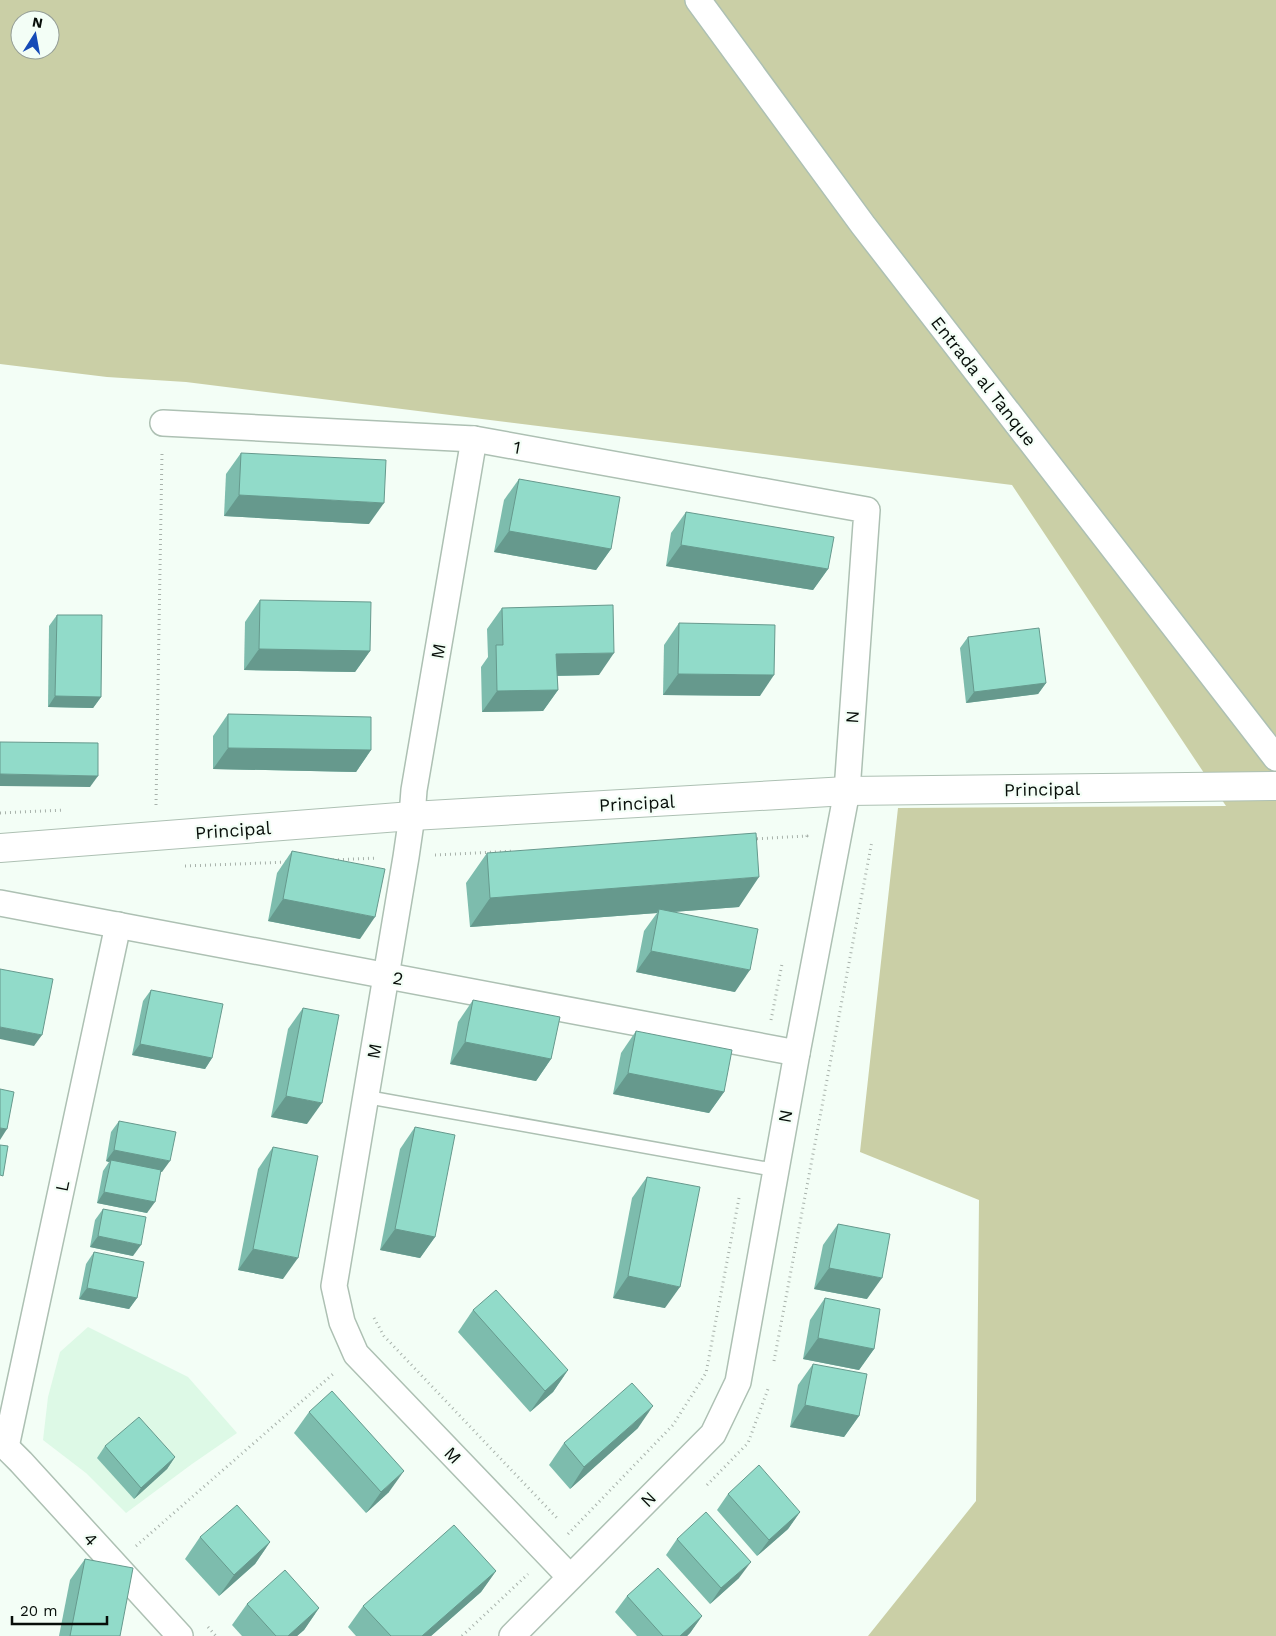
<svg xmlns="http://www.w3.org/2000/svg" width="1276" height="1636" font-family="'Work Sans',sans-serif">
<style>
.built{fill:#ddf9e6}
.green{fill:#cacfa6;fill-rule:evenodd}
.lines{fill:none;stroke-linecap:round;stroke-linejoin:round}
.lane-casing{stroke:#adc0b3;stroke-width:15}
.street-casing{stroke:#adc0b3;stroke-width:28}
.secondary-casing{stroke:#adc0b3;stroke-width:30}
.path{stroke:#a8b2ab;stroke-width:3;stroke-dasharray:1 4;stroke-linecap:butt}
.lane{stroke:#fff;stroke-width:12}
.street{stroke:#fff;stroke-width:25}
.secondary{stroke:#fff;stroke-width:28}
.wall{fill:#7dbcad}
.shaded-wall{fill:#66998d}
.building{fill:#91dbc9;stroke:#66998d}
.labels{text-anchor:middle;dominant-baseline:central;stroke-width:4.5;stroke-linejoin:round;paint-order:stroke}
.street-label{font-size:18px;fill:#070e09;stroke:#f3fef6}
</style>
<rect width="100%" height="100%" fill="#f3fef6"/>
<!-- built -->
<polygon class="built" points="88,1327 188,1377 237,1433 192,1464 126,1513 86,1473 43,1440 48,1397 60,1352"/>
<!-- green -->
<path class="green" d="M0,0H1276V1636H868L976,1501L979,1200L860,1152L898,808L1226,806L1012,485L186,382L107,377L0,364ZM20,20H50V50H20Z"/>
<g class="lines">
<defs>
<polyline id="lane" points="367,1097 775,1170"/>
<g id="street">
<polyline points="698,0 863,225 1276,758"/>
<polyline points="163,423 474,439 867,510 847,791 797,1053 738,1382 713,1434 512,1636"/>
<polyline points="474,439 414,790 412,816 406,857 334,1286 342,1322 356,1354 570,1577"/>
<polyline points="0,903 797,1053"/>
<polyline points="0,1446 6,1447 21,1462 180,1636"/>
<polyline points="6,1447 118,925"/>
</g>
<polyline id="secondary" points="0,848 412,816 847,791 1276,786"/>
</defs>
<!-- lane casing -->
<use href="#lane" class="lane-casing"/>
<!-- street casing -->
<use href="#street" class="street-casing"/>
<!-- secondary casing -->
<use href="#secondary" class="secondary-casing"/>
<!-- path -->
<g class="path">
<polyline points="156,805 162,452"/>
<polyline points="0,813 64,810"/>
<polyline points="752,839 807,836 806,838"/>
<polyline points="435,855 514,851"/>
<polyline points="333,860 377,858"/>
<polyline points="185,866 289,862"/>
<polyline points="771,1020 782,964"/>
<polyline points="374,1318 384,1336 557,1518"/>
<polyline points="774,1361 872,841"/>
<polyline points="707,1485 748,1443 768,1389"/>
<polyline points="568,1534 673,1425 706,1373 739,1198"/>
<polyline points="136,1546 333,1374"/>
<polyline points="208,1627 216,1636"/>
<polyline points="462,1636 528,1574"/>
</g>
<!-- lane -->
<use href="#lane" class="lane"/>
<!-- street -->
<use href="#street" class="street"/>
<!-- secondary -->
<use href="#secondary" class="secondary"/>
</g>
<!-- wall -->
<g class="wall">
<polygon points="241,453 369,524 224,516 226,474"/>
<polygon points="519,479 611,549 596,570 494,552 504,500"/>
<polygon points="686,512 828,569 813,590 666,566 671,533"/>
<polygon points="260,600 370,651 355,672 244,670 245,622"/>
<polygon points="502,608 599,675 557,676 558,690 543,711 482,712 481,667 488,657 487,629"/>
<polygon points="57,615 101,697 93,708 48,707 49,626"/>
<polygon points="679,623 760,696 663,695 664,645"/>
<polygon points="968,637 1046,683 1038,694 966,703 960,648"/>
<polygon points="228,714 371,750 356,772 213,769 213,736"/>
<polygon points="292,851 360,939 268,921 277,873"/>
<polygon points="487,853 739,907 672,912 735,992 636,972 644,931 657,913 470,927 466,883"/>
<polygon points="151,990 212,1058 205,1069 132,1055 143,1001"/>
<polygon points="473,1000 551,1059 536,1081 450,1064 458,1022"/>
<polygon points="303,1008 307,1124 271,1117 288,1029"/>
<polygon points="636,1031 724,1092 709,1113 613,1094 621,1053"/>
<polygon points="119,1121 162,1172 161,1172 147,1213 97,1203 103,1171 109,1162 106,1161 111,1132"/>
<polygon points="415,1127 435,1237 420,1258 380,1250 400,1149"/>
<polygon points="273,1147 283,1279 238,1270 258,1169"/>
<polygon points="647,1177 665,1308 613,1298 632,1198"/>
<polygon points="103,1209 133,1256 90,1247 95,1220"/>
<polygon points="838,1224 867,1299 814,1289 823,1245"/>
<polygon points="94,1252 137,1298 129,1309 79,1299 86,1264"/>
<polygon points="825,1298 874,1349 859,1370 803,1359 810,1320"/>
<polygon points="473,1310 568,1370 553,1392 530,1412 458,1332"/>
<polygon points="813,1364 859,1416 844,1437 790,1427 798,1385"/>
<polygon points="309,1412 389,1492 366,1513 294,1433"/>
<polygon points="638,1428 570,1489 549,1465 564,1443"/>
<polygon points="105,1446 175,1457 167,1469 134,1499 97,1458"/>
<polygon points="728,1494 800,1512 788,1529 757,1556 717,1510"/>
<polygon points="200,1537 270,1542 255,1564 219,1596 185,1559"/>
<polygon points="677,1539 739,1578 710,1604 666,1555"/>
<polygon points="85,1559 120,1636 59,1636 70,1580"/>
<polygon points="496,1571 481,1592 431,1636 356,1636 348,1627 363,1606"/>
<polygon points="627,1596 702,1616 690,1633 687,1636 637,1636 615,1612"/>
<polygon points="247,1604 319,1608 304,1630 297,1636 242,1636 232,1625"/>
</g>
<!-- shaded-wall -->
<g class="shaded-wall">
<polygon points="239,495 384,503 369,524 224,516"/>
<polygon points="509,531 611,549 596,570 494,552"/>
<polygon points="681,545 828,569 813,590 666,566"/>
<polygon points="259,649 370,651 355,672 244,670"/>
<polygon points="614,653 599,675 542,676 556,654"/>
<polygon points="678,674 774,675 760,696 663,695"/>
<polygon points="1046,683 1038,694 966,703 974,692"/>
<polygon points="558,690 543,711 482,712 497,691"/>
<polygon points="55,696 101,697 93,708 48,707"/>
<polygon points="228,748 371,750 356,772 213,769"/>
<polygon points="0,774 98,776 90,787 0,786"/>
<polygon points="759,877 739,907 659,913 659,909 657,913 470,927 490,898"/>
<polygon points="283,899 375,917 360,939 268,921"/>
<polygon points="651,951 750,970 735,992 636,972"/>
<polygon points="0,1027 42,1035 34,1046 0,1039"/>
<polygon points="465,1042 551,1059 536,1081 450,1064"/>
<polygon points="140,1044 212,1058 205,1069 132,1055"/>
<polygon points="628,1073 724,1092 709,1113 613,1094"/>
<polygon points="286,1096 322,1103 307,1124 271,1117"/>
<polygon points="0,1128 7,1129 0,1140"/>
<polygon points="114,1150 170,1161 162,1172 110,1162 111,1160 109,1162 106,1161"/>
<polygon points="104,1192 155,1202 147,1213 97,1203"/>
<polygon points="395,1229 435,1237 420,1258 380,1250"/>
<polygon points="98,1236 141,1245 133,1256 90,1247"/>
<polygon points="253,1249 298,1258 283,1279 238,1270"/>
<polygon points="829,1268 882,1278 867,1299 814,1289"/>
<polygon points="628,1276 680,1287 665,1308 613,1298"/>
<polygon points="87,1288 137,1298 129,1309 79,1299"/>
<polygon points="818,1338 874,1349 859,1370 803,1359"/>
<polygon points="568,1370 553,1392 530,1412 545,1391"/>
<polygon points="805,1405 859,1416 844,1437 790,1427"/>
<polygon points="653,1406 638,1428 570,1489 584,1467"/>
<polygon points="175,1457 167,1469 134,1499 141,1488"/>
<polygon points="404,1471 389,1492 366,1513 381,1492"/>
<polygon points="800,1512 788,1529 757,1556 769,1540"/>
<polygon points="270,1542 255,1564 219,1596 234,1575"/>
<polygon points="751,1562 739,1578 710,1604 721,1588"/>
<polygon points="496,1571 481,1592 431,1636 422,1636"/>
<polygon points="319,1608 304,1630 297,1636 288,1636"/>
<polygon points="702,1616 690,1633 687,1636 680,1636"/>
</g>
<!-- building -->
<g class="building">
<polygon points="241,453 386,460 384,503 239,495"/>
<polygon points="519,479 620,497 611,549 509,531"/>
<polygon points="686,512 834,537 828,569 681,545"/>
<polygon points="260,600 371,602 370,651 259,649"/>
<polygon points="613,605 614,653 556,654 558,690 497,691 496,645 503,645 502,608"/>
<polygon points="57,615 102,615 101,697 55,696"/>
<polygon points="679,623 775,625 774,675 678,674"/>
<polygon points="1039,628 1046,683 974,692 968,637"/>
<polygon points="228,714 371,717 371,750 228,748"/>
<polygon points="0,742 98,743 98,776 0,774"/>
<polygon points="756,833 759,877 490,898 487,853"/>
<polygon points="292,851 385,869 375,917 283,899"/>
<polygon points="659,909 758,929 750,970 651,951"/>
<polygon points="0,969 53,979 42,1035 0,1027"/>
<polygon points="151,990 223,1004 212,1058 140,1044"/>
<polygon points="473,1000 560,1017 551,1059 465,1042"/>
<polygon points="303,1008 339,1015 322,1103 286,1096"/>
<polygon points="636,1031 732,1050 724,1092 628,1073"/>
<polygon points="0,1089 14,1092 7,1129 0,1128"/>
<polygon points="119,1121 176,1132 170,1161 114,1150"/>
<polygon points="415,1127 455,1135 435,1237 395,1229"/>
<polygon points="0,1145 8,1146 3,1176 0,1175"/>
<polygon points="273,1147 318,1156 298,1258 253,1249"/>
<polygon points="111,1160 161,1170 155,1202 104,1192"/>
<polygon points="647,1177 700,1187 680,1287 628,1276"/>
<polygon points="103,1209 146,1217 141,1245 98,1236"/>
<polygon points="838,1224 890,1234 882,1278 829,1268"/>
<polygon points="94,1252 144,1262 137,1298 87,1288"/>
<polygon points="496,1290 568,1370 545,1391 473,1310"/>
<polygon points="825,1298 880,1309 874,1349 818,1338"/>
<polygon points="813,1364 867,1374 859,1416 805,1405"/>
<polygon points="632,1383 653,1406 584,1467 564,1443"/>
<polygon points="332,1391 404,1471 381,1492 309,1412"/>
<polygon points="139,1417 175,1457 141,1488 105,1446"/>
<polygon points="759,1465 800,1512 769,1540 728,1494"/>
<polygon points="237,1505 270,1542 234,1575 200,1537"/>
<polygon points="706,1512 751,1562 721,1588 677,1539"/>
<polygon points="454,1525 496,1571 422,1636 391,1636 363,1606"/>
<polygon points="85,1559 133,1568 120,1636 70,1636"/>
<polygon points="658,1568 702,1616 680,1636 663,1636 627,1596"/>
<polygon points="285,1570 319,1608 288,1636 276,1636 247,1604"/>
</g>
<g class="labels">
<!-- street labels -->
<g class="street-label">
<text transform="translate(984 381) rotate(52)">Entrada al Tanque</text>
<text transform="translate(517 447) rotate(10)">1</text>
<text transform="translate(438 651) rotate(-80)">M</text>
<text transform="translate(852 717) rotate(-86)">N</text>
<text transform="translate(1042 789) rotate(-1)">Principal</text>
<text transform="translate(637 803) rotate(-3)">Principal</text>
<text transform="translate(233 830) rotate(-4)">Principal</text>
<text transform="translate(398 978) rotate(10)">2</text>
<text transform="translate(374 1051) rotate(-80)">M</text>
<text transform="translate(785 1116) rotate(-80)">N</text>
<text transform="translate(62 1186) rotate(-78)">L</text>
<text transform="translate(453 1455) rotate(46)">M</text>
<text transform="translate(648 1499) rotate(-45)">N</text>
<text transform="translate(91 1539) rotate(48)">4</text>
</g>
</g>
<!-- north arrow -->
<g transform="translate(35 35) rotate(11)"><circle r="24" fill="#f3fef6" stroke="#959e97"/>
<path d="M0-4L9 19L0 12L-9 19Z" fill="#164bb7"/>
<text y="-8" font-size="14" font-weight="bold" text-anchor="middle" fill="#070e09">N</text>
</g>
<!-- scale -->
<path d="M12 1616v8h95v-8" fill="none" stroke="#070e09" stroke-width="2.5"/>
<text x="20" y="1616" font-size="15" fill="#070e09" stroke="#f3fef6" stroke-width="4" paint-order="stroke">20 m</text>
</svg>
